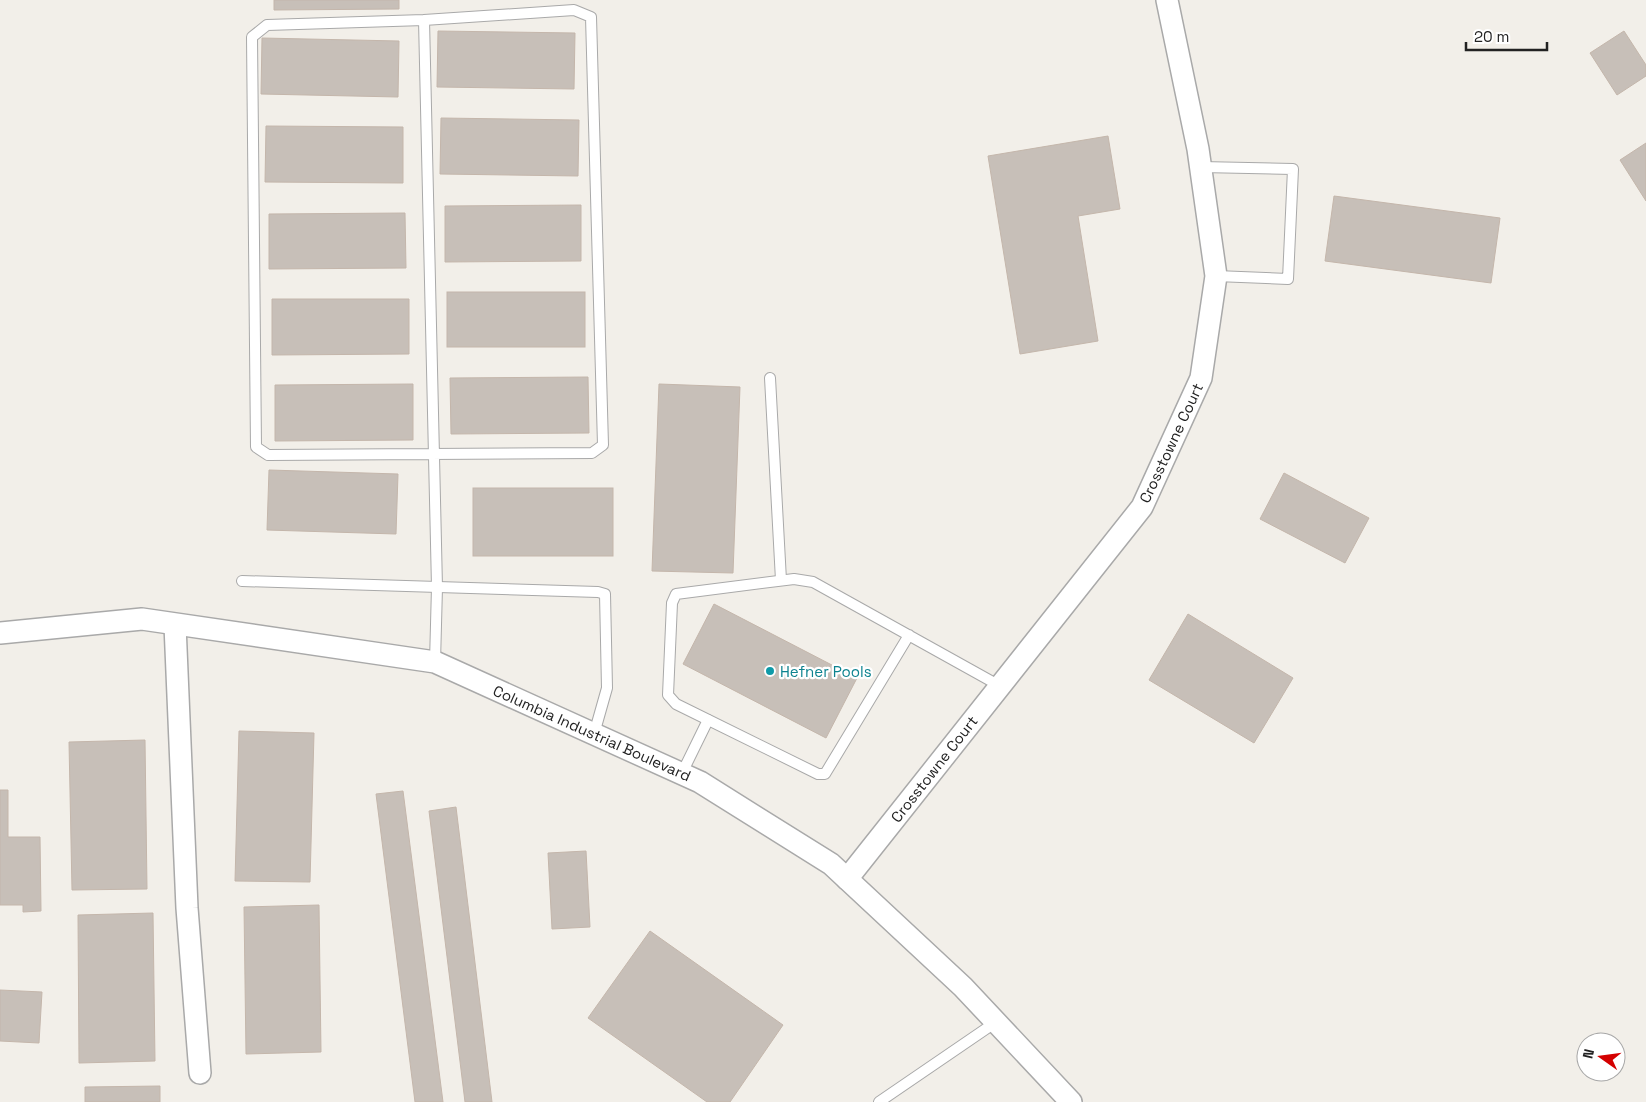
<svg xmlns="http://www.w3.org/2000/svg" width="1646" height="1102" font-family="'Space Grotesk',sans-serif">
<style>
.building{fill:#c7bfb8;stroke:#c4b6ab}
.lines{fill:none;stroke-linecap:round;stroke-linejoin:round}
.lane-casing{stroke:#a9a9a9;stroke-width:12}
.street-casing{stroke:#a9a9a9;stroke-width:24}
.lane{stroke:#fff;stroke-width:10}
.street{stroke:#fff;stroke-width:21}
.culture-dot{fill:#0f9aa8;stroke:#fff;stroke-width:2}
.labels{text-anchor:middle;dominant-baseline:central;stroke-width:4.5;stroke-linejoin:round;paint-order:stroke}
.street-label{font-size:15px;fill:#222;stroke:#fff}
.culture-label{font-size:15px;fill:#0d838f;stroke:#fff;text-anchor:start}
</style>
<rect width="100%" height="100%" fill="#f2efe9"/>
<!-- building -->
<g class="building">
<polygon points="274,0 399,0 399,9 274,10"/>
<polygon points="438,31 575,33 574,89 437,87"/>
<polygon points="1624,31 1646,65 1646,76 1617,95 1590,53"/>
<polygon points="262,38 399,41 398,97 261,94"/>
<polygon points="441,118 579,120 578,176 440,174"/>
<polygon points="266,126 403,127 403,183 265,182"/>
<polygon points="1108,136 1120,209 1078,216 1098,341 1020,354 988,156"/>
<polygon points="1646,143 1646,201 1620,160"/>
<polygon points="1334,196 1500,218 1491,283 1325,261"/>
<polygon points="581,205 581,261 445,262 445,206"/>
<polygon points="405,213 406,268 269,269 269,214"/>
<rect x="447" y="292" width="138" height="55"/>
<polygon points="272,299 409,299 409,354 272,355"/>
<polygon points="588,377 589,433 451,434 450,378"/>
<polygon points="413,384 413,440 275,441 275,385"/>
<polygon points="659,384 740,387 733,573 652,571"/>
<polygon points="269,470 398,474 396,534 267,530"/>
<polygon points="1284,473 1369,518 1345,563 1260,519"/>
<rect x="473" y="488" width="140" height="68"/>
<polygon points="714,604 857,678 826,738 683,664"/>
<polygon points="1188,614 1293,678 1254,743 1149,680"/>
<polygon points="239,731 314,733 310,882 235,881"/>
<polygon points="145,740 147,889 72,890 69,742"/>
<polygon points="0,790 8,790 8,837 40,837 41,911 23,912 23,905 0,905"/>
<polygon points="403,791 443,1102 415,1102 376,794"/>
<polygon points="456,807 492,1102 465,1102 429,811"/>
<polygon points="586,851 590,927 552,929 548,853"/>
<polygon points="319,905 321,1052 246,1054 244,907"/>
<polygon points="153,913 155,1061 79,1063 78,915"/>
<polygon points="650,931 783,1025 730,1102 707,1102 588,1018"/>
<polygon points="0,990 42,992 39,1043 0,1041"/>
<polygon points="160,1086 160,1102 85,1102 85,1087"/>
</g>
<g class="lines">
<defs>
<g id="lane">
<polyline points="424,20 574,10 591,17 603,445 592,453 268,455 256,447 252,37 267,25 424,20 437,587 435,662"/>
<polyline points="1201,167 1293,169 1288,279 1216,276"/>
<polyline points="770,378 781,580"/>
<polyline points="242,581 598,592 605,594 607,688 594,734"/>
<polyline points="909,635 825,774 818,774 676,704 668,695 672,603 676,594 794,579 813,582 1000,686"/>
<polyline points="682,773 708,720"/>
<polyline points="879,1102 996,1022"/>
</g>
<g id="street">
<polyline points="175,625 187,908 200,1073"/>
<polyline points="0,633 142,619 435,662 700,782 831,864 963,987 1071,1102"/>
<polyline points="847,879 1142,507 1201,378 1216,276 1198,149 1167,0"/>
</g>
</defs>
<!-- lane casing -->
<use href="#lane" class="lane-casing"/>
<!-- street casing -->
<use href="#street" class="street-casing"/>
<!-- lane -->
<use href="#lane" class="lane"/>
<!-- street -->
<use href="#street" class="street"/>
</g>
<!-- markers -->
<circle class="culture-dot" cx="770" cy="671" r="5"/>
<g class="labels">
<!-- street labels -->
<g class="street-label">
<text transform="translate(1171 443) rotate(-65)">Crosstowne Court</text>
<text transform="translate(592 733) rotate(24)">Columbia Industrial Boulevard</text>
<text transform="translate(934 769) rotate(-52)">Crosstowne Court</text>
</g>
<!-- culture labels -->
<g class="culture-label">
<text x="780" y="671">Hefner Pools</text>
</g>
</g>
<!-- north arrow -->
<g transform="translate(1601 1057) rotate(284)"><circle r="24" fill="#ffffff" stroke="#a7a7a7"/>
<path d="M0-4L9 19L0 12L-9 19Z" fill="#d40000"/>
<text y="-8" font-size="14" font-weight="bold" text-anchor="middle" fill="#222222">N</text>
</g>
<!-- scale -->
<path d="M1466 42v8h81v-8" fill="none" stroke="#222222" stroke-width="2.5"/>
<text x="1474" y="42" font-size="15" fill="#222222" stroke="#ffffff" stroke-width="4" paint-order="stroke">20 m</text>
</svg>
